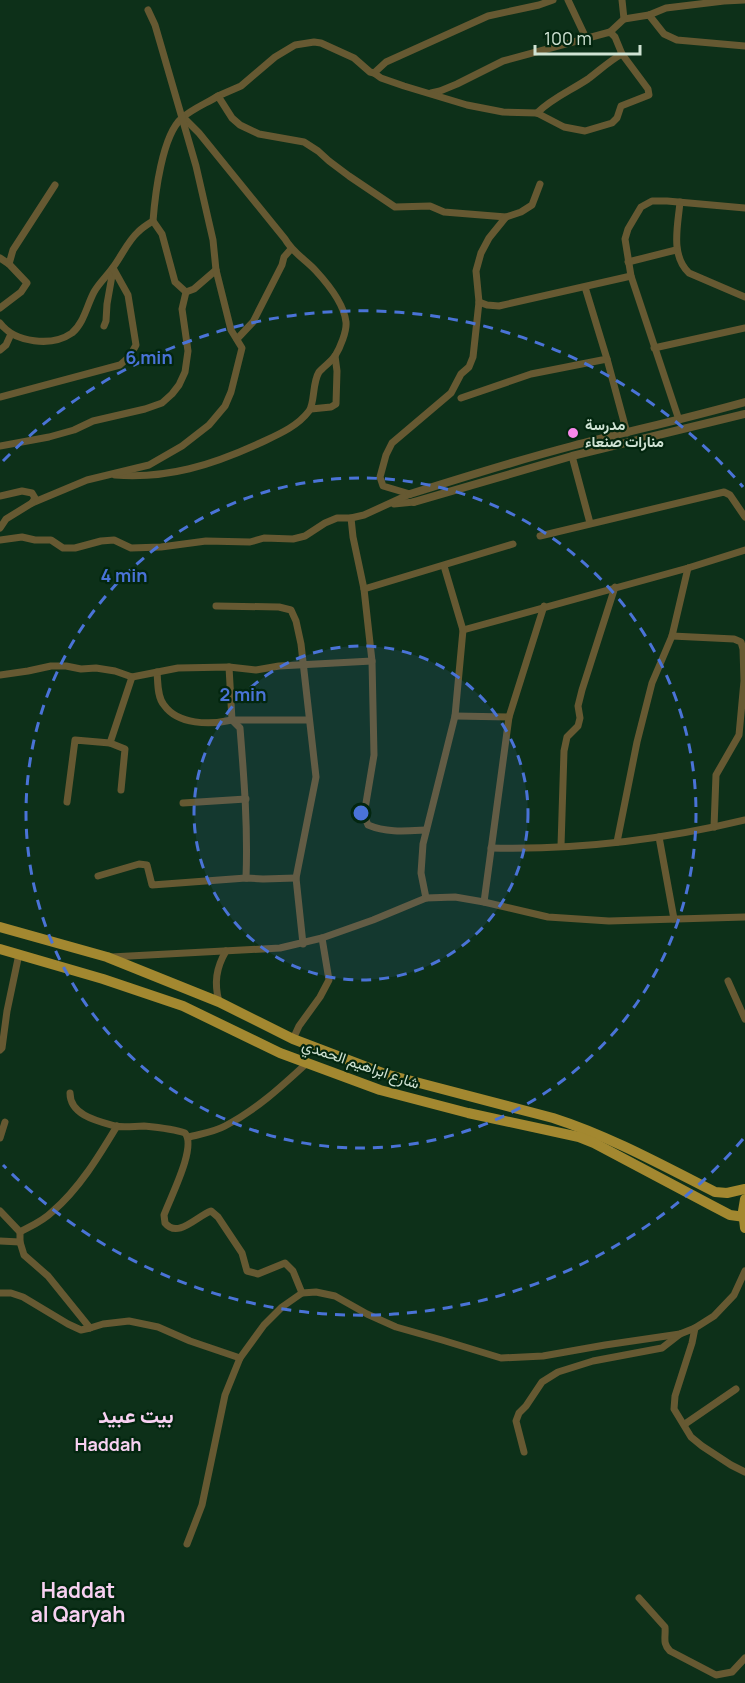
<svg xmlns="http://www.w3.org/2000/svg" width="745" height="1683" font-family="Manrope,Vazirmatn,sans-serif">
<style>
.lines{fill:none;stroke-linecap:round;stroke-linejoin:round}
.minor{stroke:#665932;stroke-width:7}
.tertiary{stroke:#665932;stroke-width:8}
.primary{stroke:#a38830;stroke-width:10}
.ring{fill:none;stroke:#4a73d7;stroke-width:3;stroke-dasharray:10 8}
.poi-dot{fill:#f888eb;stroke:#03260f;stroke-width:2}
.labels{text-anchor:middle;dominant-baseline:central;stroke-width:4.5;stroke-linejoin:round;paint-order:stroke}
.poi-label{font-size:15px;font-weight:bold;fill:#d0e3d4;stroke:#03260f;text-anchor:start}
.street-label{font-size:15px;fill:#d0e3d4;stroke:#03260f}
.quarter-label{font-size:18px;font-weight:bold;fill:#f8d1f2;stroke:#03260f}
.district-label{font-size:21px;font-weight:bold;fill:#f8d1f2;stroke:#03260f}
.centre{fill:#4a73d7;stroke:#03260f;stroke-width:3}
.ring-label{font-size:18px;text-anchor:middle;font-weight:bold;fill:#4a73d7;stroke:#03260f;stroke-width:4.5;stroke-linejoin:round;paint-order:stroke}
</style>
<rect width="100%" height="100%" fill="#0d3019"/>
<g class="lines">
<!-- minor -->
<g class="minor">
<polyline points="568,0 586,38"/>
<polyline points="622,0 624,19"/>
<polyline points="649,15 664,34 677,40 745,46"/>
<polyline points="610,32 624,19 649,15 666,8 724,1 745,0"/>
<polyline points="374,73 386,62 488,16 539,5 553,0"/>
<path d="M431,93L440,91L457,84L503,61L610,32L615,37L622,54C609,61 599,71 588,79C570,91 552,98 537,113"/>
<polyline points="218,96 241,86 275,57 295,45 314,42 321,43 354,58 370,72 374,73 381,78 404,86 467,105 503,112 537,113 564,127 585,131 612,123 617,118 621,106 649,95 648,89 622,54"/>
<path d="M680,202C678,225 670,255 689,273L745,297"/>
<polyline points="0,258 9,264 27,283 21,292 0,308"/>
<polyline points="628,262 676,250"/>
<polyline points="9,264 13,250 55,185"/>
<polyline points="186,292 194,289 216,270"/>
<polyline points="479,302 487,305 499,306 631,276"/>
<path d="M0,323C15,343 52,347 72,333C84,323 87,305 94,292C99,283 108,275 114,266C122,255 128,241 138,232C142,228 148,224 153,221"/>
<polyline points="104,326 106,321 107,304 113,270"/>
<polyline points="237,339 253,322 282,265 284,257 291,249"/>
<polyline points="654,348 745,328"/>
<polyline points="0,350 6,345 11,334"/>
<polyline points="607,359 627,433"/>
<polyline points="0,397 120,365 130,356 136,345 128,295 113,268"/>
<polyline points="461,398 531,374 607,359 585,287"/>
<polyline points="311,409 331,407 336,404 337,371 335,356"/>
<polyline points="679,420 631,276 625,239 628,229 641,207 652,201 667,201 745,208"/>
<path d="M0,446L49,437L74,430L93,421L145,409L162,403L172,394L179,385L185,372L188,351L182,309L186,292L175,282L162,234L153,221C155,195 162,135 182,118C192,109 207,103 218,96L232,118L240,125L259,134L304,142L318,151L329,161L349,176L395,207L430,206L444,212L506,217"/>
<polyline points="572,456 590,523"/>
<path d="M115,475C168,479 212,465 260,443C277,435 297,427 309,411C315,403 312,383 319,372C324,366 331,362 335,356C340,348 347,331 346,322C344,304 328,284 316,271C306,260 293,253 285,239L199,133L183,117"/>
<polyline points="410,494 383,486 380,477 386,455 392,443 451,393 461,374 469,367 473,357 479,302 476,271 481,253 489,238 506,217 521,212 532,205 540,184"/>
<polyline points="0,496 22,491 32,493 35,498 32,503 87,480 149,465 182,446 209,425 225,406 231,392 242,348 231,330 216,270 213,240 196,166 155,25 148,10"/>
<polyline points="394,504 414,502"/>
<path d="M351,518L353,537L364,589L372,661L374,755L364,815L368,825C387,833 406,831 426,830"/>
<polyline points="0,528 6,519 32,503"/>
<polyline points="540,536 724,492 730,495 745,517"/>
<polyline points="0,540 22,537 35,540 51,540 63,548 75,548 101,541 114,540 131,548 161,547 206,541 250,542 264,538 293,539 305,536 325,523 337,518 351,518 364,515 410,494"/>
<polyline points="364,589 513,544"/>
<polyline points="216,606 279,607 291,610 296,621 301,644 316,777 296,878 303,944"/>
<polyline points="463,630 688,568 745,550"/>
<polyline points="672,636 734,639 741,642 743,649 744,681 739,735 716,775 714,827"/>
<path d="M229,667L232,720L240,728C244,778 248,827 246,878"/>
<path d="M157,672C158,682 157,697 164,705C178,725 210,725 232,720H309"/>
<polyline points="0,675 28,671 51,666 66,666 81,669 96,668 115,671 132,677 178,668 229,667 256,670 279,666 372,661"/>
<polyline points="455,716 509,717"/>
<polyline points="110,743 132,677"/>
<polyline points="67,802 75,740 110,743 125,749 121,790"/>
<polyline points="183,803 246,799"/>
<polyline points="659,837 674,919"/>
<polyline points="617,842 637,742 652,683 672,636 688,568"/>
<polyline points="561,846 564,751 567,737 578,726 580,718 578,706 582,690 615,587"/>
<path d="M491,848C576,850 662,840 745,820"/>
<polyline points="98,876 139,864 147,865 152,885 246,878 263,879 296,878"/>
<polyline points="426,898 421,873 423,844 455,716 463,630 444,566"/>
<polyline points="484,902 509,717 544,606"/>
<polyline points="111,957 280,948 322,938 373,920 426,898 455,897 484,902 548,917 609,921 745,917"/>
<polyline points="728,981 745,1019"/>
<path d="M219,1002C214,983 216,968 226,951"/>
<polyline points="293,1039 299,1026 320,997 329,980 322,938"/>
<polyline points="0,1050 2,1048 7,1011 19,954"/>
<path d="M70,1093C70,1115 97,1121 115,1126C124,1128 135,1126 144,1126C154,1127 177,1130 185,1133C197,1147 170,1198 164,1215L165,1223C178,1239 197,1216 211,1211L218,1217L242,1253L247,1271L258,1274L285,1263L293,1271L302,1293"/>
<path d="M189,1137C200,1134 214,1132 225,1126C256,1110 281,1087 307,1063"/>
<polyline points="0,1138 5,1122"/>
<polyline points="0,1211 20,1232 20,1242 24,1255 48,1276 90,1328 103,1324 129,1321 158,1327 190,1341 240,1358"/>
<path d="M20,1232C31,1226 43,1221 52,1212C79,1189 99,1156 117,1126"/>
<polyline points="0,1241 20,1242"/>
<polyline points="0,1293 11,1293 23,1297 68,1324 81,1330 90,1328"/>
<polyline points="695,1328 692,1343 675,1396 674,1409 691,1437 702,1446 731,1465 745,1472"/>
<polyline points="685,1424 736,1389"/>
<polyline points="524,1452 516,1421 519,1413 526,1406 542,1382 558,1372 593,1361 662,1348 680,1334"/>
<polyline points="187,1544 202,1505 225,1395 240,1358 264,1325 282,1307 302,1293 316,1292 335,1296 367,1314 396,1327 442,1340 501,1358 543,1356 605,1345 680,1334 695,1328 714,1316 734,1295 745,1271"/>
<path d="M639,1598L665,1627C666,1637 662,1643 670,1651L716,1675L732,1672L745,1658"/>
</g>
<!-- tertiary -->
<g class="tertiary">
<path d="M410,494C464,477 518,460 572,446C630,431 688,418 745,402"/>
<polyline points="414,502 572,456 745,414"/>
</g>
<!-- primary -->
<g class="primary">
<path d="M0,927L107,957L219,1002L293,1039L385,1074L553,1118C609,1136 662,1165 715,1192L727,1193L745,1189"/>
<polyline points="0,949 103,979 183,1006 280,1053 380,1090 468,1113 579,1137 594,1143 709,1204 730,1215 745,1217"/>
<polyline points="745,1199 743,1211 745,1228"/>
</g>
</g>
<!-- distance rings -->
<circle cx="361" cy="813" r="167" fill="#4a73d7" fill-opacity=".12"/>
<g class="ring">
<circle cx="361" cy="813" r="167"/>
<circle cx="361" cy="813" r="335"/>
<path d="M743 1139A502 502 0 0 1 3 1165M3 461A502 502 0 0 1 743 487"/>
</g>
<!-- markers -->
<circle class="poi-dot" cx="573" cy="433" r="6"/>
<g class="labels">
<!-- poi labels -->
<g class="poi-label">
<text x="585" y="424">مدرسة<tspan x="585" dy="17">منارات صنعاء</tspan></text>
</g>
<!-- street labels -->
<g class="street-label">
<text transform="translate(361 1064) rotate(19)">شارع ابراهيم الحمدي</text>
</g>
<!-- quarter labels -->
<g class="quarter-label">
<text x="108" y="1444">Haddah</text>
</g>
<!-- district labels -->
<g class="district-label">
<text x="136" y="1415">بيت عبيد</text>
<text x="78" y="1590">Haddat<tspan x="78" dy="24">al Qaryah</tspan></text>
</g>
</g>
<circle cx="361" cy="813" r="9" class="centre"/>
<g class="ring-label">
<text x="149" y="364">6 min</text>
<text x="124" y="582">4 min</text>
<text x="243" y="701">2 min</text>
</g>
<!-- scale -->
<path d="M535 45v9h105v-9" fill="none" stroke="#d0e3d4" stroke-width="3"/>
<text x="544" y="45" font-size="18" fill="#d0e3d4" stroke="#03260f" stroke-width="4.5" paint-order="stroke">100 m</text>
</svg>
